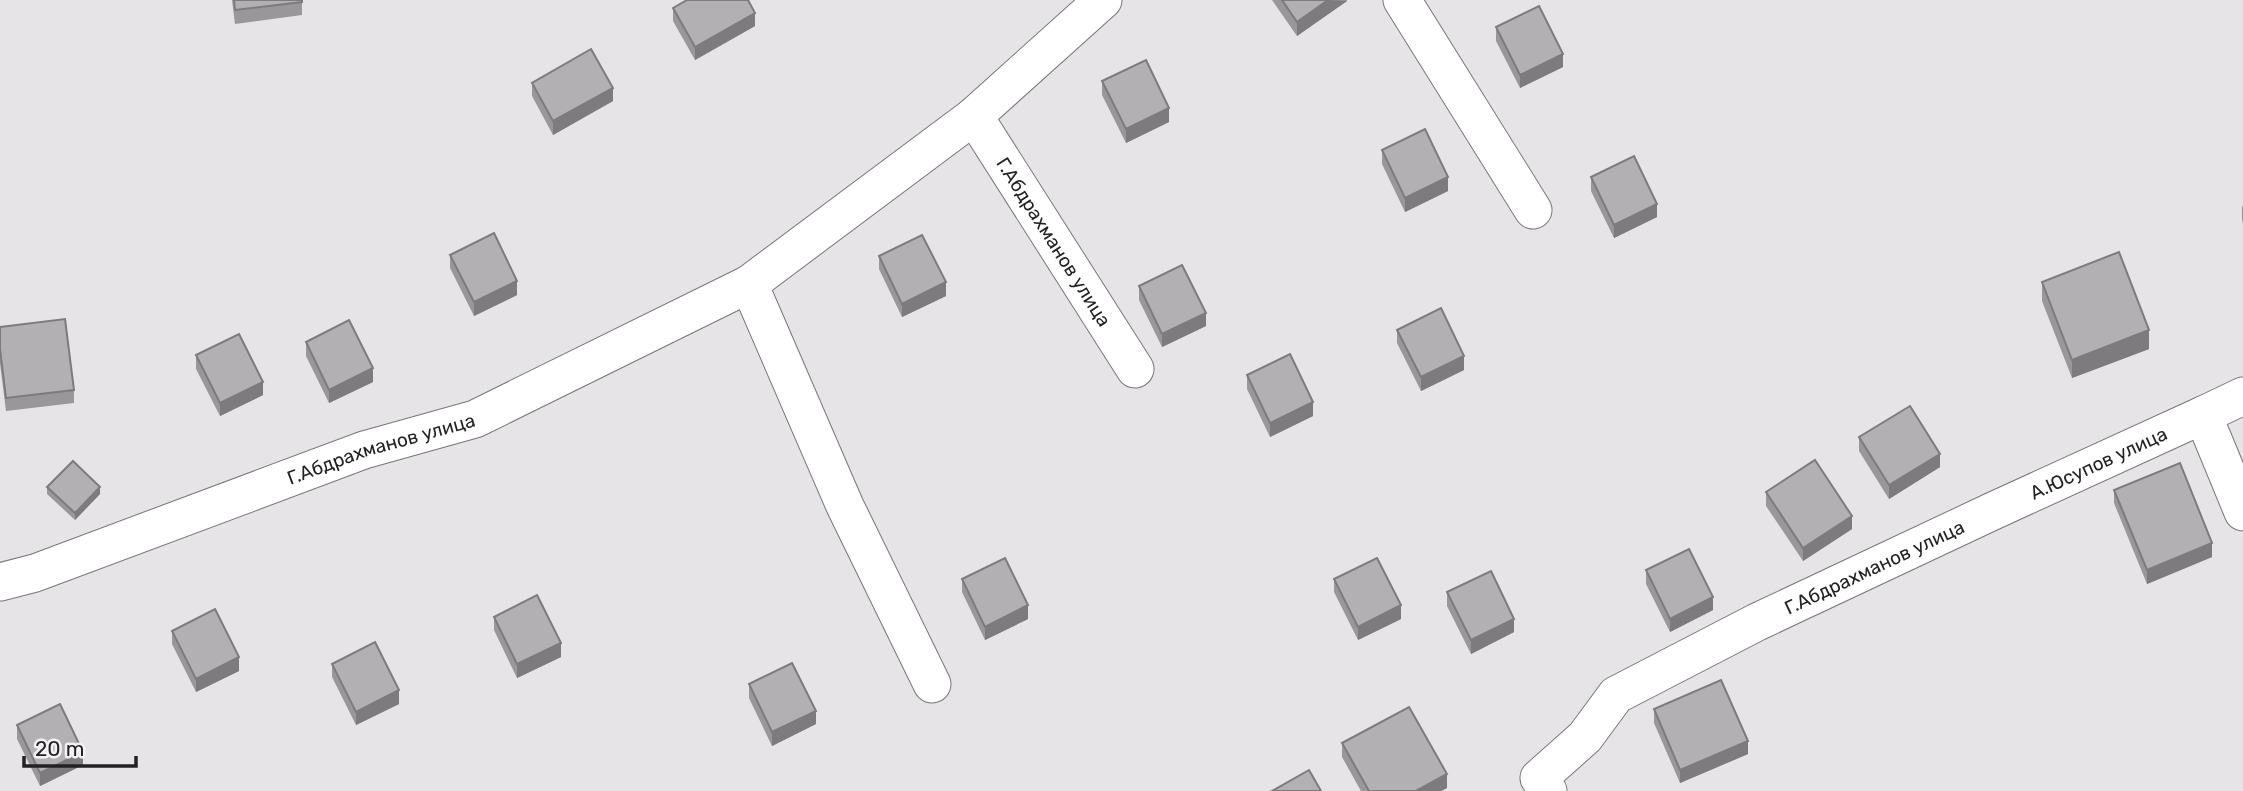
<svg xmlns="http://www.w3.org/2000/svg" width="2243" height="791" font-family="Rubik,sans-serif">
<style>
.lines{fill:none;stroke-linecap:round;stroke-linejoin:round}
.street-casing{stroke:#787679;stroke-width:39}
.street{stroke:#fff;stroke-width:37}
.wall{fill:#99979a}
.shaded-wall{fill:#7d7b7d}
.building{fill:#b2b0b3;stroke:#7d7b7d;stroke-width:2}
.labels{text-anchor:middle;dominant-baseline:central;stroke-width:6;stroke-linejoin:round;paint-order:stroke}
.street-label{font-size:19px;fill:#232223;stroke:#f3f1f4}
</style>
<rect width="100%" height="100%" fill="#e6e4e7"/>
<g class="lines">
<defs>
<g id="street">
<polyline points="1402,0 1533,210"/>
<path id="s1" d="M974,116L1135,369"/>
<polyline points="749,284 845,506 932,684"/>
<polyline points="2243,396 2203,415 2243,512"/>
<path id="s2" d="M0,582L35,573L364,450L475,419L749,284L974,116L1103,0"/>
<path id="s3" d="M1548,791L1539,778L1585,737L1616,695L1757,622L1993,511L2203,415"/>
</g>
</defs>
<!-- street casing -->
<use href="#street" class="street-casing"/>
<!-- street -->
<use href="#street" class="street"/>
</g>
<!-- wall -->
<g class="wall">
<polygon points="232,0 302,0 302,15 235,24"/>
<polygon points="1272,0 1347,0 1347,1 1297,36"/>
<polygon points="673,8 755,26 695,60 673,21"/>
<polygon points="1496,27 1563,67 1520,88 1496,41"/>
<polygon points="1102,81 1169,122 1126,143 1102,95"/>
<polygon points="532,83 613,101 553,135 532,96"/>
<polygon points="1382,150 1448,191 1405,212 1382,164"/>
<polygon points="1591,177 1657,217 1614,238 1591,191"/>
<polygon points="2243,206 2243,224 2242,220 2242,207"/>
<polygon points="450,255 517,295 474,316 450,268"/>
<polygon points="879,256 946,296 902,317 879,269"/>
<polygon points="2042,282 2149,349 2072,378 2042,301"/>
<polygon points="1139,286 1206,326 1162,347 1139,300"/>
<polygon points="0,327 74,390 74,403 6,411 0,363"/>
<polygon points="1397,330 1464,370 1421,391 1397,343"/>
<polygon points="306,342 373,382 329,403 306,356"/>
<polygon points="196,355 263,395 220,416 196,369"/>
<polygon points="1247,375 1313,416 1270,437 1247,389"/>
<polygon points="1859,437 1940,467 1889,499 1859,451"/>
<polygon points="47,487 100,494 75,520 47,494"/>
<polygon points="2114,490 2212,557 2147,584 2114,503"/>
<polygon points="1766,492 1852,529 1803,561 1766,506"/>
<polygon points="1646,570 1713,610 1670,632 1646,584"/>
<polygon points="962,579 1028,619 985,640 962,592"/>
<polygon points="1334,579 1401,619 1358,640 1334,592"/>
<polygon points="1447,592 1514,632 1471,654 1447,606"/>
<polygon points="494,617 561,657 517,678 494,630"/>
<polygon points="172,631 239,671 196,692 172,644"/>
<polygon points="332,664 399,704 356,725 332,677"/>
<polygon points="749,684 816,724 772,746 749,698"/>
<polygon points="1654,709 1748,754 1680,783 1654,723"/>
<polygon points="17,725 83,765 40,786 17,739"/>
<polygon points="1342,743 1447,788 1441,791 1361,791 1342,757"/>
</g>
<!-- shaded-wall -->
<g class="shaded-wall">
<polygon points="1328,0 1347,1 1297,36 1297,22"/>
<polygon points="755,13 755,26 695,60 695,47"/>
<polygon points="1563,54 1563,67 1520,88 1520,75"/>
<polygon points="613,88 613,101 553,135 553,121"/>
<polygon points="1169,108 1169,122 1126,143 1126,129"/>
<polygon points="1448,177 1448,191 1405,212 1405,198"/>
<polygon points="1657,204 1657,217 1614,238 1614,225"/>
<polygon points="517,281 517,295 474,316 474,302"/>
<polygon points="946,282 946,296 902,317 902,304"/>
<polygon points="1206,313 1206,326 1162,347 1162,334"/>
<polygon points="2149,330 2149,349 2072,378 2072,360"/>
<polygon points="1464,356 1464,370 1421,391 1421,377"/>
<polygon points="373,368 373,382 329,403 329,390"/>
<polygon points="263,382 263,395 220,416 220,403"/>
<polygon points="1313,402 1313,416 1270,437 1270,423"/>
<polygon points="1940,454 1940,467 1889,499 1889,485"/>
<polygon points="100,487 100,494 75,520 75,513"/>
<polygon points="1852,516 1852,529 1803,561 1803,548"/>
<polygon points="2212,543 2212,557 2147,584 2147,570"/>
<polygon points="1713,597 1713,610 1670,632 1670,619"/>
<polygon points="1028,605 1028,619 985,640 985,627"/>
<polygon points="1401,605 1401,619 1358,640 1358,627"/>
<polygon points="1514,619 1514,632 1471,654 1471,640"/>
<polygon points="561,643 561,657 517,678 517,664"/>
<polygon points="239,657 239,671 196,692 196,679"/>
<polygon points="399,690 399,704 356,725 356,712"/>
<polygon points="816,711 816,724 772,746 772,732"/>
<polygon points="1748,741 1748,754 1680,783 1680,770"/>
<polygon points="83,752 83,765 40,786 40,773"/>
<polygon points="1447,774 1447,788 1441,791 1416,791"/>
</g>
<!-- building -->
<g class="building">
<polygon points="234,0 302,0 302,2 235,10"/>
<polygon points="687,0 748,0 755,13 695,47 673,8"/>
<polygon points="1282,0 1328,0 1297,22"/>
<polygon points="1539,6 1563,54 1520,75 1496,27"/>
<polygon points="591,49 613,88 553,121 532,83"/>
<polygon points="1146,60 1169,108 1126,129 1102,81"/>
<polygon points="1425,129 1448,177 1405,198 1382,150"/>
<polygon points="1634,156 1657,204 1614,225 1591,177"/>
<polygon points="494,233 517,281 474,302 450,255"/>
<polygon points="922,235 946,282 902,304 879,256"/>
<polygon points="2119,252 2149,330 2072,360 2042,282"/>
<polygon points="1182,265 1206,313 1162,334 1139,286"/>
<polygon points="1441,308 1464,356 1421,377 1397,330"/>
<polygon points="65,319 74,390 6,398 0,349 0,327"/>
<polygon points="349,320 373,368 329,390 306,342"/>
<polygon points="239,334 263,382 220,403 196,355"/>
<polygon points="1290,354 1313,402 1270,423 1247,375"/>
<polygon points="1910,406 1940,454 1889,485 1859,437"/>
<polygon points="1815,460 1852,516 1803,548 1766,492"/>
<polygon points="73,461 100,487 75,513 47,487"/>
<polygon points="2180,463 2212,543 2147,570 2114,490"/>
<polygon points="1689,549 1713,597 1670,619 1646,570"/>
<polygon points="1005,558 1028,605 985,627 962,579"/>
<polygon points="1377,558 1401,605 1358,627 1334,579"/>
<polygon points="1491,571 1514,619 1471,640 1447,592"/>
<polygon points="537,595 561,643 517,664 494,617"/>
<polygon points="215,609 239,657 196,679 172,631"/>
<polygon points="375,642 399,690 356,712 332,664"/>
<polygon points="792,663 816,711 772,732 749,684"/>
<polygon points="1721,680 1748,741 1680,770 1654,709"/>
<polygon points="60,704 83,752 40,773 17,725"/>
<polygon points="1409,707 1447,774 1416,791 1369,791 1342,743"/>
<polygon points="1309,770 1321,791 1272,791"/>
</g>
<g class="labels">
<!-- street labels -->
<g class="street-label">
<text stroke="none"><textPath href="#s1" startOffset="149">Г.Абдрахманов улица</textPath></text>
<text stroke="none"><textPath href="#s2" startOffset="404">Г.Абдрахманов улица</textPath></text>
<text stroke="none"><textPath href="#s3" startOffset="665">А.Юсупов улица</textPath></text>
<text stroke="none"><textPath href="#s3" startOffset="418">Г.Абдрахманов улица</textPath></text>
</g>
</g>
<!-- scale -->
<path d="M24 756v10h112v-10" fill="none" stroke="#232223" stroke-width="3.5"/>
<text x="35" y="756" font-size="21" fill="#232223" stroke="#f3f1f4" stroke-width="5" paint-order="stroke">20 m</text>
</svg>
